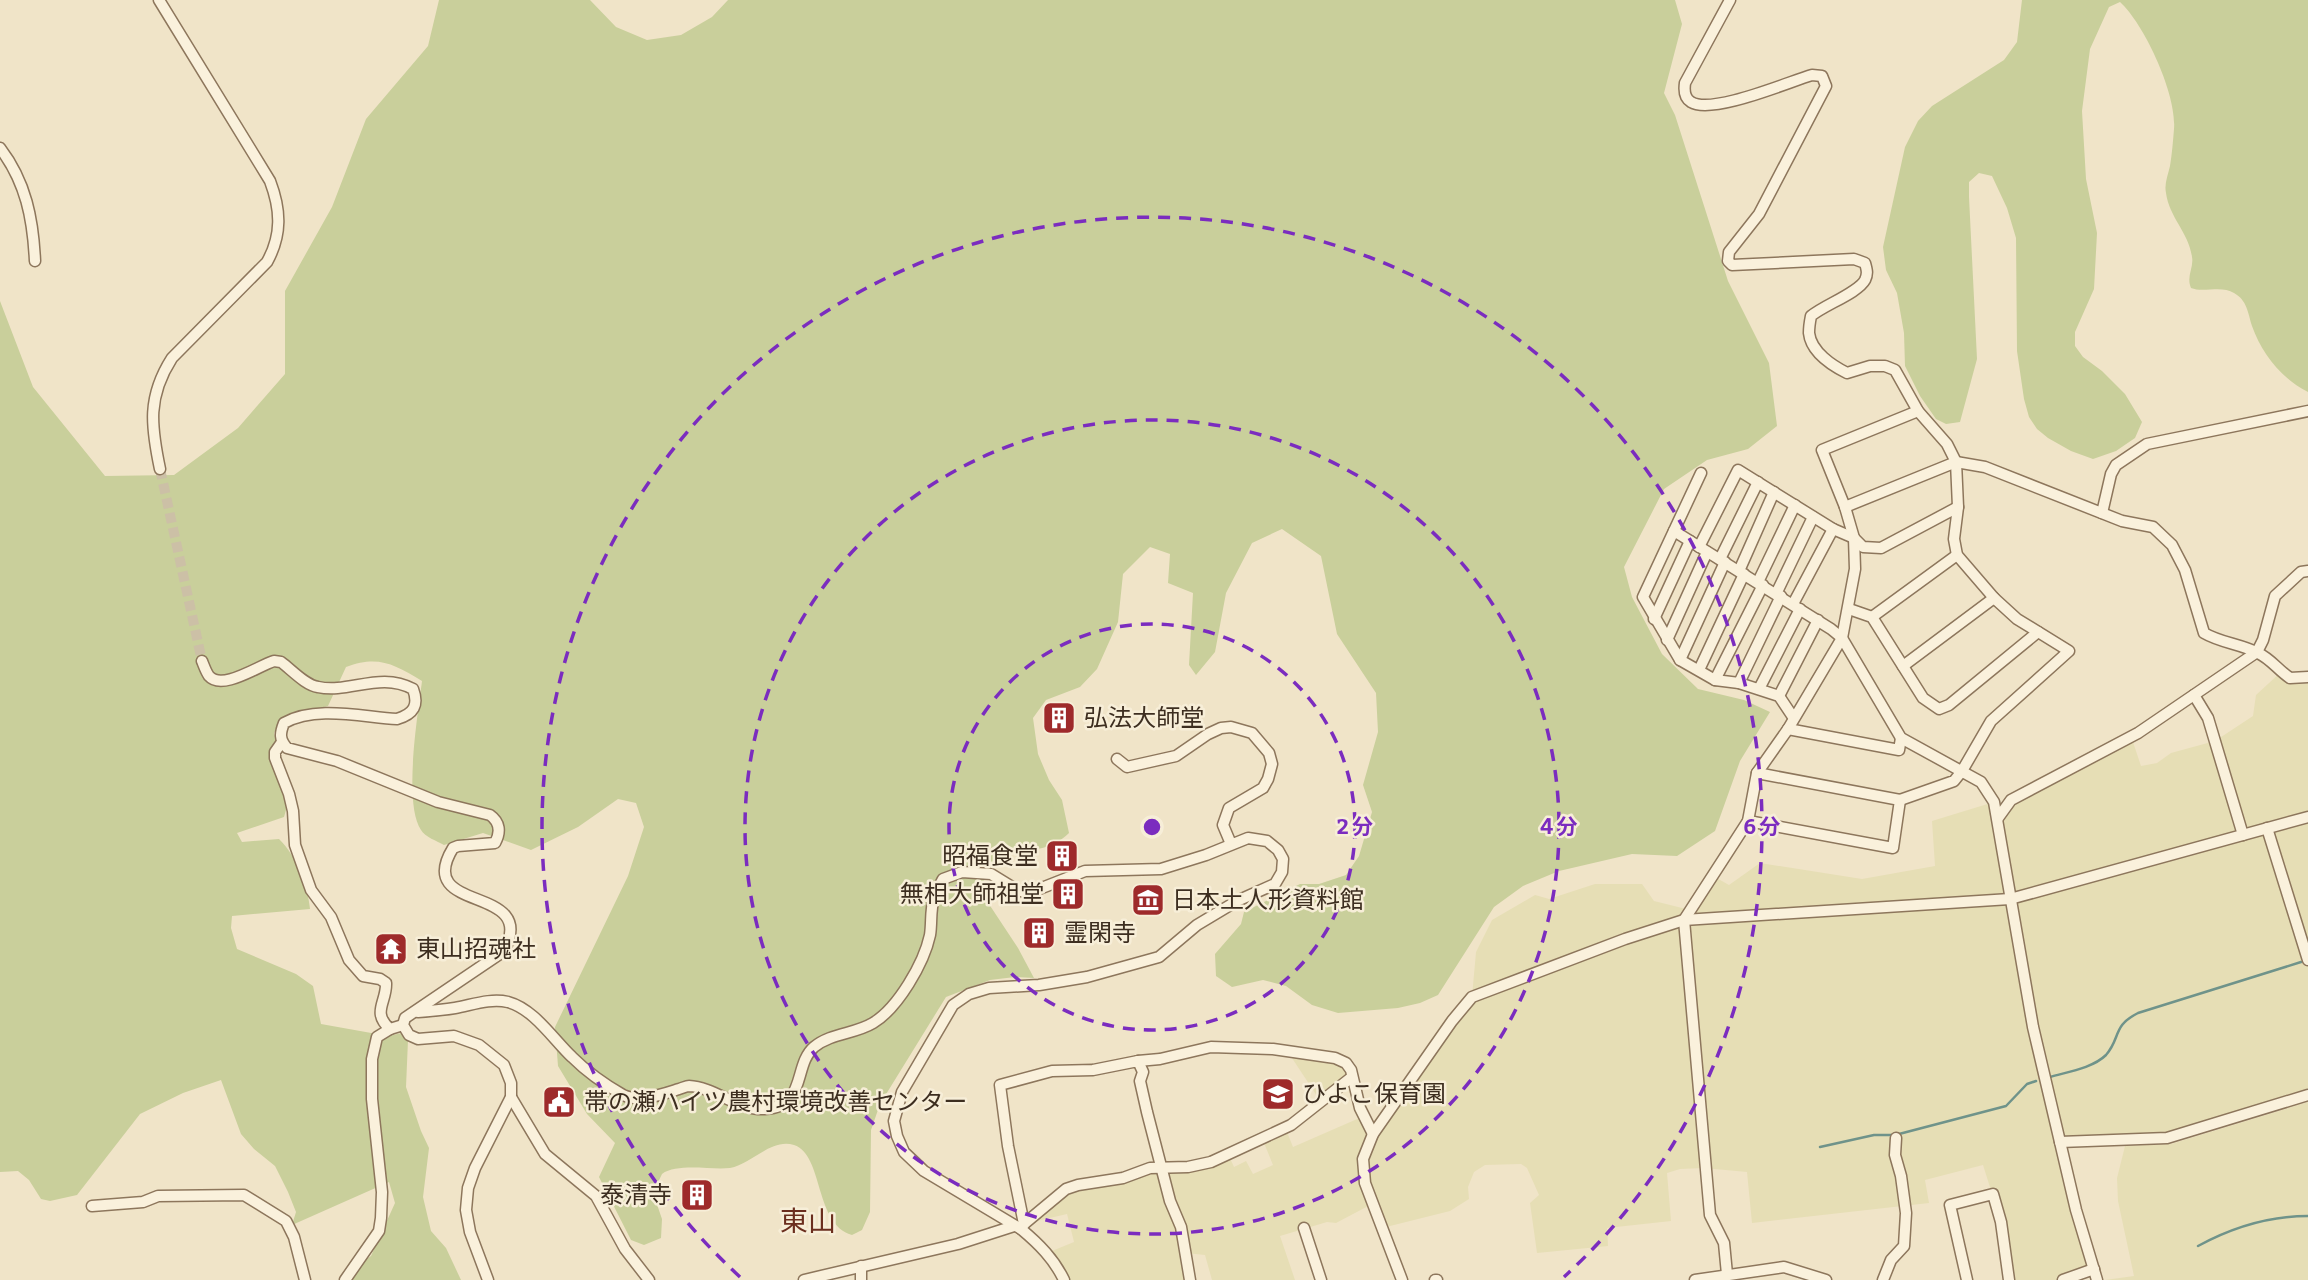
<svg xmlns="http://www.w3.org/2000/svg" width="2308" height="1280" font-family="Bitter,'Noto Sans JP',serif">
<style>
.farmland{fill:#e6deb5}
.green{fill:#c9cf9b}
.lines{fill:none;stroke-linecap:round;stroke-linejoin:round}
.stream{stroke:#6f938a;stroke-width:2.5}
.minor-tunnel{stroke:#ccc0a6;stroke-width:10;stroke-dasharray:10 5;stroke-linecap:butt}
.minor-casing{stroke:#8d765c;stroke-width:13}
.minor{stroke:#faf1dc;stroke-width:10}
.ring{fill:none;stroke:#7b2cbf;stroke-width:3.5;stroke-dasharray:12 9}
.labels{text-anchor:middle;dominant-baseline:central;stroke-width:5;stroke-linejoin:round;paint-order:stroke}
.poi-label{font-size:24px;fill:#3d2e20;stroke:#f7eed8;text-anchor:start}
.quarter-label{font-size:28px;fill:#6b2e1e;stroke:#f7eed8}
.centre{fill:#7b2cbf;stroke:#f7eed8;stroke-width:3.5}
.ring-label{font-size:21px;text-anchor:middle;font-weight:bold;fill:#7b2cbf;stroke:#f7eed8;stroke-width:5;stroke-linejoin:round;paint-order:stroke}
</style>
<rect width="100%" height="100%" fill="#f0e4c8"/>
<!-- farmland -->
<g class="farmland">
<polygon points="2281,672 2308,677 2308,1095 2167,1138 2060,1142 2094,1269 2063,1280 2009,1280 2001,1222 1983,1165 1925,1180 1929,1203 1752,1223 1747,1172 1704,1168 1680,1169 1667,1173 1671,1221 1607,1228 1608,1246 1537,1253 1530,1203 1539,1195 1527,1168 1521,1164 1485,1165 1474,1172 1468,1187 1469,1199 1450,1211 1382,1228 1372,1204 1336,1223 1327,1222 1280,1236 1295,1280 1212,1280 1205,1255 1186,1253 1190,1280 1064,1280 1047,1253 1074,1242 1067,1214 1024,1224 1066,1189 1162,1167 1228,1154 1234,1167 1246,1161 1253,1174 1273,1165 1262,1138 1285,1127 1293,1147 1364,1116 1373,1133 1472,997 1476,952 1492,920 1535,895 1549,899 1595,884 1642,884 1654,901 1690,910 1713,876 1729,885 1760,863 1862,879 1935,866 1932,821 1994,802 1998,816 2011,800 2131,736 2141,766 2157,763 2171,753 2215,741 2253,716 2256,695"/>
<polygon points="1288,1052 1335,1058 1351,1070 1321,1102"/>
<polygon points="2308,1102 2308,1280 2105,1280 2134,1276 2118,1201 2117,1178 2125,1146 2171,1144"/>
</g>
<!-- green -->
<g class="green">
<path d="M439,0H590L616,27L647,40L681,35L712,17L728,0H1675L1682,24L1664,93L1675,115L1728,281L1769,363L1777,426L1748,449L1707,460L1664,489L1624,567L1632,597L1662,654L1698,689L1744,700L1770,712L1740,761L1715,831L1677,856L1632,854L1559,871L1523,886L1494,907L1438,995L1420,1003L1398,1008L1338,1013L1312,1005L1286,986L1263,980L1232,987L1216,976L1215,954L1241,924L1244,912L1300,884H1319L1346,875L1359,856L1372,812L1363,785L1378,732L1376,693L1337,634L1321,556L1282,529L1252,543L1226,593L1215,652L1196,675L1189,665L1193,593L1168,583L1170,554L1150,547L1123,574L1118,622L1097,669L1080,687L1046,700L1033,718L1038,754L1049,780L1062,800L1069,833C1047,854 1028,848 1000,853L979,889L1018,948L1034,978L1015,977L990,980L946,997L880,1104L871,1130L870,1212L862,1230L852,1235C814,1224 824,1155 794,1145C771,1138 752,1164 730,1168C710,1170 677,1163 662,1174L653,1193L662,1219L661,1238L644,1245L631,1240L599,1177L615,1143L587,1114L558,1066L555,1027L628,876L644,827L636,803L618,799L578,827L531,850L483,833L444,845C437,841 425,837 421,830C403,803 418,714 422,681C394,664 378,655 346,667L328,706L282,717L274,733L288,803L284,817L237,833L242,842L279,839C296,855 308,886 310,909L232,916L231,928L237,949L296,974L313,986L321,1024L388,1036L402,1033L408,1040L406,1087L421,1131L429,1148L423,1197L431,1231L446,1248L461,1280H348L349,1271L371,1256L395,1203L389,1182L292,1225L296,1212L288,1192L275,1166L254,1149L241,1134L221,1080L183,1093L140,1114L77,1195L50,1201L41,1199L29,1180L18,1171L0,1172V301L33,387L105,476L174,475L238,428L285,374V291L332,207L366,119L428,46Z"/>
<path d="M2022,0H2308V392C2281,378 2262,354 2252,326C2248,313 2247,300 2234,293C2222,285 2203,293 2191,288C2186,276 2194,268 2192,257C2189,233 2169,217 2166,193C2164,184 2168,175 2170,166C2172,154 2173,141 2174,129C2177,95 2145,25 2120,2L2109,7L2090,49L2082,111L2086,179L2097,233L2094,289L2075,332V346L2083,357L2102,371L2125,394L2142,422L2135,438L2116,451L2093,459L2071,451L2048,438L2037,429L2029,417L2024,399L2017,351L2016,238L2007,208L1992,176L1979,173L1969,182V197L1977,359L1960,422L1946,424L1936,419L1920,396L1905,366L1904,333L1897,293L1886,270L1883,247L1905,147L1918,121L1932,106L2004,60L2017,42Z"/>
</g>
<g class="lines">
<!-- stream -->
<g class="stream">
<path d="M2050,1077C2067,1072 2093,1068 2106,1055C2121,1038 2112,1026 2138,1013L2301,962"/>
<polyline points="1899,1134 2006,1106 2027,1084 2036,1081"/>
<polyline points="1820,1147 1874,1135 1892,1135"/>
<path d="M2198,1246C2231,1228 2270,1216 2308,1216"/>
</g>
<!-- minor-tunnel -->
<polyline class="minor-tunnel" points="160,469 202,661"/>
<defs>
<g id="minor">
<path d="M159,0L270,181C281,210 282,235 267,262L172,358C147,397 151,426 160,469"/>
<path d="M1730,0L1685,83C1684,90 1684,98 1691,102C1712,115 1788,82 1812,75L1822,76L1826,86L1759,214L1729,252L1728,261L1732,265L1854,259L1865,263C1867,270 1868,274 1865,280C1858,293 1824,305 1811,316C1810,321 1809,328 1809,333C1811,352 1833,366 1847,373L1870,366H1885L1895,370L1918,411L1947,444L1956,462L1958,507L1954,539L1957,555L1994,598L2017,619L2069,651L1991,721L1962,771L1954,781L1900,800"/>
<path d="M0,148C26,182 33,219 35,261"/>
<polyline points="1701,473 1643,597 1680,660 1715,680 1739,683 1779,696 1793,717"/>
<path d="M1845,507L1956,462L1985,467L2122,521L2153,527L2172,545L2185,570L2204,633C2221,643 2241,644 2258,653C2271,659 2278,670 2290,678L2308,677"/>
<polyline points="2102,513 2111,474 2116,465 2147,444 2308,411"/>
<polyline points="1674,531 1831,629 1842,638 1901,738 1981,782 1994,802 2033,1027 2076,1210 2097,1280"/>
<polyline points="1699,547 1738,470 1833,529 1854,538 1863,547 1881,548 1958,507"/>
<polyline points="1720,559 1758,482"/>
<polyline points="1739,571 1774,492"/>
<polyline points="1758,582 1795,505"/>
<polyline points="1776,594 1813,517"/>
<polyline points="1793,604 1833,529"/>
<polyline points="1849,609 1872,617 1923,698 1939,709 1949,705 2038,632"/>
<polyline points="1872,617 1957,555"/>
<polyline points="1654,619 1690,541"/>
<polyline points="1667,640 1707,552"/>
<polyline points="1680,660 1725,562"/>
<path d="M202,661C204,666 206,672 209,676C222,691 258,666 274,661L281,662C292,670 305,685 318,687C349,694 380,671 413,689C419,705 414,714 397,719C362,717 316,705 284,723C280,733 279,739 287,748L337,761L438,802L490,815C500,822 501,832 495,843L458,846L453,848C412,915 540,883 504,951L405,1018L403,1025L409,1035L418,1039L454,1036L479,1045L504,1065L511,1083V1097L475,1168L468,1188L466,1210L470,1232L488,1280"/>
<polyline points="1903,666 1994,598"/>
<polyline points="1699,670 1744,574"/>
<polyline points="1715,680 1763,585"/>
<polyline points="1739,683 1781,596"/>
<polyline points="1759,689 1800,609"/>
<polyline points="2194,695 2208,718 2243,835"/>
<polyline points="1779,696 1818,620"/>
<polyline points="1788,729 1899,750 1901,738"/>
<path d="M282,742L275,752V758L289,794L293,811L295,845L311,890L331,917L349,960L363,976L380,979L386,983C387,1002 371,1012 390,1029L403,1025"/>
<polyline points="1117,759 1127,767 1176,756 1208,734 1221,728 1231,727 1252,733 1269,753 1272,764 1268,779 1263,788 1229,808 1223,825 1231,844"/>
<polyline points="1998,818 2011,800 2138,733 2257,652 2263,640 2275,596 2301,572 2308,571"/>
<polyline points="1748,821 1893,848 1900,800 1757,773"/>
<polyline points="2267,828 2308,960"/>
<path d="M418,1012C431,1011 443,1010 455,1008C472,1005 490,998 508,1002C534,1009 553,1039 572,1057C587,1072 604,1084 623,1095C639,1103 663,1094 679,1089C683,1088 686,1086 689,1086C715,1087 738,1111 765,1109C807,1107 793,1065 814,1047C831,1033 855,1034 873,1023C898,1008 924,963 930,935C932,923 930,910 934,898C936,892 940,885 943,879L962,872L991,874L1017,890L1029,893L1085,871L1161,869L1206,855L1248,838L1267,841L1278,850L1283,859L1282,872L1275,884L1237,901L1197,925L1159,957L1087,977L1039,985L989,988L969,994L953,1005L902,1092L894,1121L897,1136L904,1152L924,1171L1021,1229C1039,1244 1054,1259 1064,1280"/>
<polyline points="1138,1061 1160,1059 1211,1047 1273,1049 1335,1058 1346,1063 1351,1070 1360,1108 1373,1134"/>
<polyline points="511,1097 545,1154 596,1196 625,1249 649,1280"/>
<polyline points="2060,1142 2167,1138 2308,1095"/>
<polyline points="92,1206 143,1202 158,1196 244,1195 286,1221 294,1237 305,1280"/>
<polyline points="1024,1224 1066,1189 1078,1185 1123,1178 1150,1168 1188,1167 1211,1162 1291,1125 1352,1077"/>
<polyline points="1304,1228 1321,1280"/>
<polyline points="1021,1229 1024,1224 1008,1146 1000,1085 1052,1071 1093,1070 1138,1061 1143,1072 1140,1081 1147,1112 1170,1201 1181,1227 1190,1280"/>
<polyline points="861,1266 861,1280"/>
<polyline points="1727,1274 1724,1243 1710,1215 1684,920 1748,821 1757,773 1788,729 1842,638 1855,569 1854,538 1845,507 1822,450 1918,411"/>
<polyline points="345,1280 379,1231 381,1218 382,1192 372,1099 372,1059 377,1037 390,1029"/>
<polyline points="804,1280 958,1244 1014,1226"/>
<polyline points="1402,1280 1365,1183 1363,1159 1373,1134 1452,1021 1472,997 1625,939 1684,920 2010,899 2308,817"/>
<polyline points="1435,1280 1437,1280"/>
<polyline points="1695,1280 1784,1267 1826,1280"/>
<polyline points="1883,1280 1891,1260 1904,1246 1906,1213 1901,1176 1895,1155 1896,1138"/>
<polyline points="1967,1280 1950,1205 1993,1194 2001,1222 2009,1280"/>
<polyline points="2063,1280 2094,1269"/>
</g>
</defs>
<!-- minor casing -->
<use href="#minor" class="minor-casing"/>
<!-- minor -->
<use href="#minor" class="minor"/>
</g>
<!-- distance rings -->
<g class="ring">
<circle cx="1152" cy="827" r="203"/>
<circle cx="1152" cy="827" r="407"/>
<path d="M740 1277A610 610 0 1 1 1564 1277"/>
</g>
<!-- icons -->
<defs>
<symbol id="building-square" viewBox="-11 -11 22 22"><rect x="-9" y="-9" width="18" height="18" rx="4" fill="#9e2a2b" stroke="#f7eed8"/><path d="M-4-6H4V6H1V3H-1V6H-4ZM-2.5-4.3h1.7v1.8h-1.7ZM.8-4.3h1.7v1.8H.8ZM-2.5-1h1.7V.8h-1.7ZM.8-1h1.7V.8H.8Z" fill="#fff"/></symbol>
<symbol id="museum-square" viewBox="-11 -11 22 22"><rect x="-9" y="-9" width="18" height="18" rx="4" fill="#9e2a2b" stroke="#f7eed8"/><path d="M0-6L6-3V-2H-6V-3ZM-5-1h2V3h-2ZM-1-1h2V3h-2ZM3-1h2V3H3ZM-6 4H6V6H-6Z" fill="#fff"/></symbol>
<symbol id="temple-square" viewBox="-11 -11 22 22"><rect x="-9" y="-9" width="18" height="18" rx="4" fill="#9e2a2b" stroke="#f7eed8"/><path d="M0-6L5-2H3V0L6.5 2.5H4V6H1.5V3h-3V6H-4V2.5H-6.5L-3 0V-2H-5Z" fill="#fff"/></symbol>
<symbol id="school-square" viewBox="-11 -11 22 22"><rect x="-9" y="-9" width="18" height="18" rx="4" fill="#9e2a2b" stroke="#f7eed8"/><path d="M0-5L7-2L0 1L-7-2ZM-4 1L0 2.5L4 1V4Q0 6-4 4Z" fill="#fff"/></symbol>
<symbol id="civic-square" viewBox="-11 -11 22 22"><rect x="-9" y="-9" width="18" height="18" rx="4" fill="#9e2a2b" stroke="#f7eed8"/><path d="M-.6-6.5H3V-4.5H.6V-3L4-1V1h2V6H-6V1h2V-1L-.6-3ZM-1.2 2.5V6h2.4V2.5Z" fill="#fff"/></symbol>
</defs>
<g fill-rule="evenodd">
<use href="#building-square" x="1040" y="699" width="38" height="38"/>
<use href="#building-square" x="1043" y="837" width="38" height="38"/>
<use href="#building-square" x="1049" y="875" width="38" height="38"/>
<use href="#museum-square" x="1129" y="881" width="38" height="38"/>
<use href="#building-square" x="1020" y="914" width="38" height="38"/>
<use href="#temple-square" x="372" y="930" width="38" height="38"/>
<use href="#school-square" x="1259" y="1075" width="38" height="38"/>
<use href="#civic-square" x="540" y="1083" width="38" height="38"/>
<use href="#building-square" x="678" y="1176" width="38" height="38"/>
</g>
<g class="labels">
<!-- poi labels -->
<g class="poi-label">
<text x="1084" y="718">弘法大師堂</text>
<text x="1038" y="856" text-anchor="end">昭福食堂</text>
<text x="1044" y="894" text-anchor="end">無相大師祖堂</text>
<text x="1172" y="900">日本土人形資料館</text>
<text x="1064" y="933">霊閑寺</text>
<text x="416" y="949">東山招魂社</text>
<text x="1302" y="1094">ひよこ保育園</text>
<text x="584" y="1102">帯の瀬ハイツ農村環境改善センター</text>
<text x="672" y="1195" text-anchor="end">泰清寺</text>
</g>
<!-- quarter labels -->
<g class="quarter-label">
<text x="808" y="1221">東山</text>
</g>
</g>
<circle cx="1152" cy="827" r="10" class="centre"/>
<g class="ring-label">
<text x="1355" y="834">2 分</text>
<text x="1559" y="834">4 分</text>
<text x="1762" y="834">6 分</text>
</g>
</svg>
